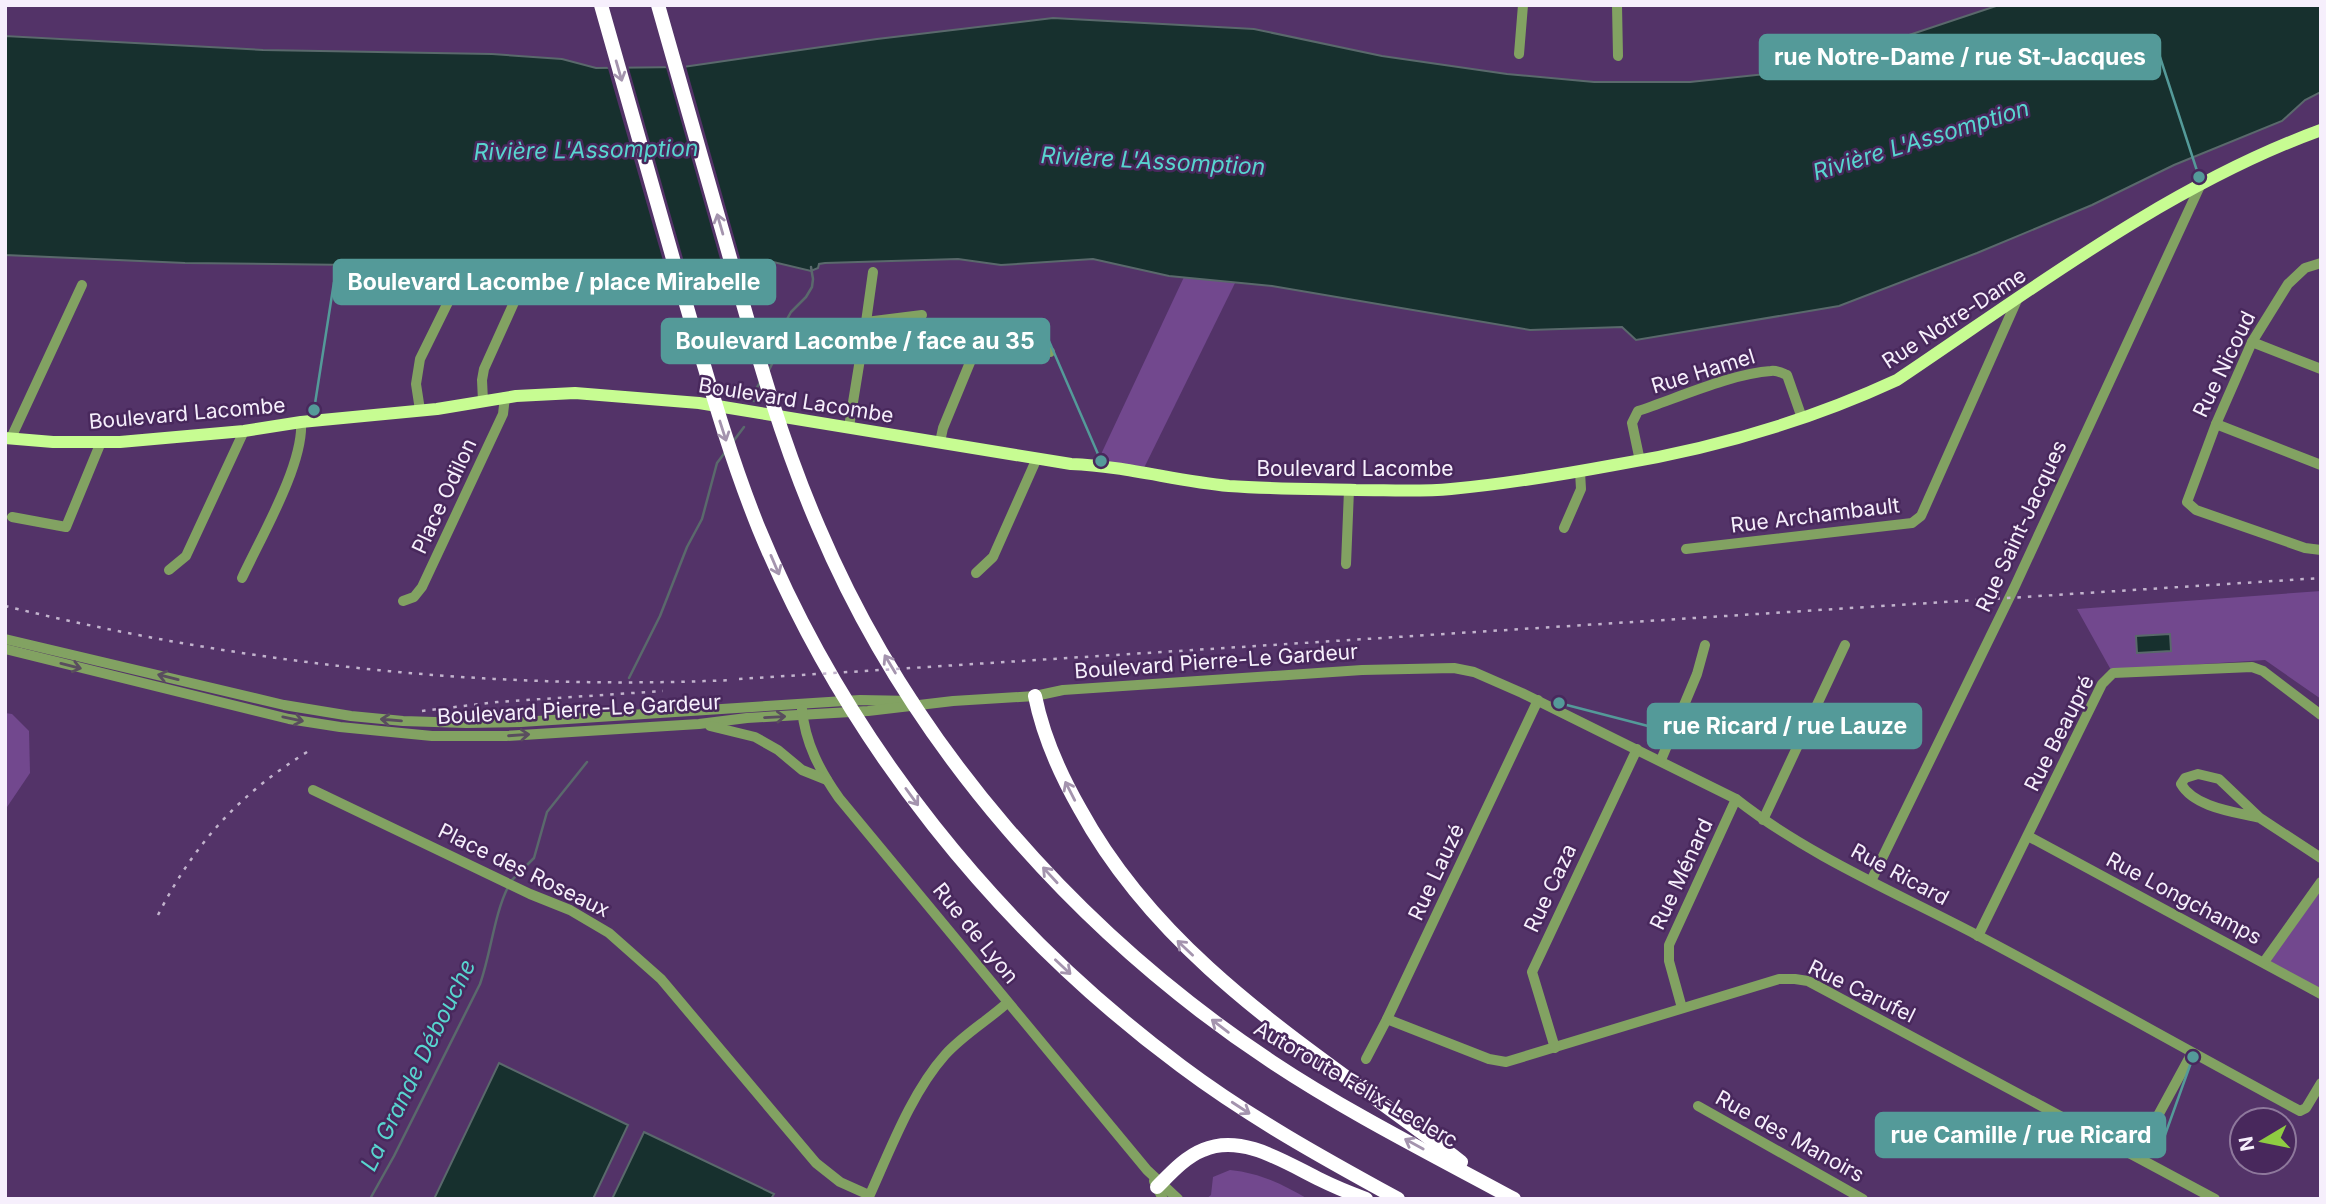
<svg xmlns="http://www.w3.org/2000/svg" width="2326" height="1204" font-family="Inter,sans-serif">
<style>
.green{fill:#72488e}
.water{fill:#17302e;stroke:#5a696c;stroke-width:2}
.pier{fill:#533368}
.lines{fill:none;stroke-linecap:round;stroke-linejoin:round}
.stream{stroke:#5a696c;stroke-width:2.5}
.minor{stroke:#82a262;stroke-width:10}
.major{stroke:#c7fc92;stroke-width:12}
.highway{stroke:#fff;stroke-width:14}
.rail{stroke:#c2b3cd;stroke-width:2.5;stroke-dasharray:3.5 7;stroke-linecap:butt}
.oneway{stroke:#a494ae}
.oneway2{stroke:#594d5e}
.labels{text-anchor:middle;dominant-baseline:central;stroke-width:5;stroke-linejoin:round;paint-order:stroke}
.street-label{font-size:21px;fill:#f6effc;stroke:#48285c}
.water-label{font-size:23px;font-style:italic;fill:#58d5cf;stroke:#48285c}
.leader{fill:none;stroke:#549a99;stroke-width:2.5}
.callout-dot{fill:#549a99;stroke:#48285c;stroke-width:2.5}
.callout{fill:#549a99;stroke:#549a99;stroke-width:2.5}
.callout-label{font-size:23px;text-anchor:middle;font-weight:bold;fill:#fff}
</style>
<rect width="100%" height="100%" fill="#533368"/>
<!-- green -->
<g class="green">
<polygon points="1184,277 1235,283 1142,472 1096,465"/>
<polygon points="2321,591 2321,699 2265,660 2111,670 2077,609"/>
<polygon points="5,713 12,714 29,731 30,773 5,810"/>
<polygon points="2321,883 2321,994 2264,962"/>
<path d="M1230,1170C1260,1173 1282,1184 1308,1199H1206L1211,1195L1213,1177Z"/>
</g>
<!-- water -->
<g class="water">
<polygon points="1999,5 2321,5 2321,92 2305,100 2282,121 2174,165 2092,205 1977,253 1839,306 1636,340 1622,327 1530,330 1272,286 1169,276 1093,259 1001,265 958,259 825,263 819,264 818,268 811,271 765,260 655,270 631,268 624,272 433,266 185,263 5,255 5,36 263,50 492,54 562,59 596,68 683,67 877,39 1053,18 1254,29 1382,56 1507,74 1594,82 1690,82 1804,70"/>
<polygon points="2170,634 2171,651 2137,653 2136,636"/>
<polygon points="499,1063 628,1125 593,1199 434,1199"/>
<polygon points="644,1132 774,1194 771,1199 612,1199"/>
</g>
<!-- pier -->
<g class="pier">
<polygon points="685,63 742,265 722,266 665,64"/>
<polygon points="607,65 628,65 686,269 666,271"/>
</g>
<g class="lines">
<!-- stream -->
<g class="stream">
<polyline points="769,370 776,356 781,330 791,312 806,297 812,287 813,279 811,267"/>
<polyline points="754,401 756,389 761,381"/>
<polyline points="732,443 744,427"/>
<polyline points="629,678 660,616 687,547 702,519 717,463 726,451"/>
<polyline points="511,881 534,858 547,812 587,762"/>
<path d="M370,1199L394,1156L480,984C491,953 494,915 508,887"/>
</g>
<!-- minor -->
<g class="minor">
<polyline points="1617,5 1618,56"/>
<polyline points="1519,54 1523,5"/>
<polyline points="2321,263 2305,268 2288,284 2252,342 2216,424 2187,502 2196,510 2305,548 2321,550"/>
<polyline points="866,322 873,272"/>
<polyline points="2252,342 2321,369"/>
<polyline points="483,401 482,380 484,369 521,287"/>
<polyline points="420,410 416,384 420,359 459,280"/>
<polyline points="2216,424 2321,465"/>
<polyline points="849,427 866,322 922,315"/>
<polyline points="11,438 82,285"/>
<polyline points="940,442 943,428 971,360 982,355 1050,352"/>
<path d="M1640,461L1632,423L1638,411C1675,399 1733,373 1771,371C1777,370 1782,373 1787,375L1802,418"/>
<polyline points="12,517 66,527 101,442"/>
<polyline points="1564,528 1581,489 1580,472"/>
<polyline points="1686,549 1912,523 1921,516 2017,300"/>
<polyline points="1346,564 1349,490"/>
<polyline points="169,570 186,556 244,431"/>
<polyline points="976,573 993,557 1037,458"/>
<path d="M242,578C261,537 304,464 301,422"/>
<polyline points="403,601 414,597 422,587 503,414 505,397"/>
<polyline points="5,639 284,705 351,716 403,721 466,723 521,722 860,700 914,701"/>
<path d="M5,649L289,719L340,727L432,736H506L699,724L747,718L868,711L953,701L1035,696L1063,690L1362,670L1454,668L1474,672L1522,693L1736,799C1807,855 1897,893 1977,935C2085,992 2192,1053 2300,1111L2306,1108L2321,1083"/>
<path d="M802,709C805,743 820,771 839,798L1147,1170L1178,1199"/>
<polyline points="710,726 755,737 778,750 802,770 827,780"/>
<polyline points="1661,760 1697,674 1705,645"/>
<polyline points="313,790 530,894 570,910 609,933 661,979 816,1163 840,1182 869,1195"/>
<path d="M2260,818C2236,812 2195,808 2181,784L2185,778L2198,774L2219,779L2260,818L2321,858"/>
<polyline points="1763,820 1845,645"/>
<polyline points="2028,836 2321,994"/>
<polyline points="1871,881 2015,586 2200,186"/>
<polyline points="1978,936 2102,684 2113,673 2252,667 2263,671 2321,715"/>
<polyline points="2264,962 2321,882"/>
<polyline points="1682,1008 1669,961 1669,945 1736,799"/>
<polyline points="1387,1019 1489,1059 1506,1062 1779,979 1795,979 1808,981 2215,1199"/>
<polyline points="1555,1048 1532,972 1637,749"/>
<polyline points="1366,1059 1387,1019 1538,700"/>
<polyline points="1698,1106 1863,1199"/>
<polyline points="2136,1156 2192,1053"/>
<polyline points="1154,1181 1163,1199"/>
<path d="M868,1199C889,1153 911,1093 945,1055C963,1035 987,1021 1007,1003"/>
</g>
<!-- major -->
<path class="major" d="M5,438L53,442H120L244,431L301,422L437,409L516,396L575,393L699,403L1071,464C1125,466 1176,481 1229,486C1271,489 1314,489 1356,490C1388,490 1420,492 1451,489C1506,484 1560,475 1614,465C1712,449 1806,422 1897,380C2030,291 2169,185 2321,130"/>
<!-- highway -->
<g class="highway">
<path d="M601,5C627,99 654,193 681,287C705,368 727,450 759,529C846,741 997,929 1181,1066C1249,1117 1323,1158 1398,1199"/>
<path d="M658,5C683,92 707,178 732,265C757,354 782,443 819,528C911,745 1077,933 1272,1062C1349,1113 1433,1155 1514,1199"/>
<path d="M1035,696C1043,736 1060,774 1080,809C1166,967 1323,1055 1461,1162"/>
<path d="M1157,1187C1170,1174 1185,1157 1203,1150C1242,1133 1286,1163 1321,1180C1335,1187 1350,1193 1366,1199"/>
</g>
<!-- rail -->
<g class="rail">
<path d="M5,606C243,664 488,691 733,680"/>
<polyline points="739,679 2321,578"/>
<polyline points="422,711 497,702 663,691"/>
<path d="M158,915C195,842 241,792 312,749"/>
</g>
</g>
<!-- one-way arrows -->
<defs><path id="oneway-shaft" d="M-6 0H5M1.5-3L5.5 0L1.5 3" fill="none" stroke-width="1.6" stroke-linecap="round" stroke-linejoin="round" transform="scale(1.75)"/></defs>
<g class="oneway">
<use href="#oneway-shaft" transform="translate(619 71) rotate(74)"/>
<use href="#oneway-shaft" transform="translate(720 224) rotate(-106)"/>
<use href="#oneway-shaft" transform="translate(723 431) rotate(72)"/>
<use href="#oneway-shaft" transform="translate(775 565) rotate(67)"/>
<use href="#oneway-shaft" transform="translate(890 664) rotate(-121)"/>
<use href="#oneway-shaft" transform="translate(1070 791) rotate(-117)"/>
<use href="#oneway-shaft" transform="translate(912 797) rotate(54)"/>
<use href="#oneway-shaft" transform="translate(1050 875) rotate(-133)"/>
<use href="#oneway-shaft" transform="translate(1185 948) rotate(-137)"/>
<use href="#oneway-shaft" transform="translate(1063 967) rotate(43)"/>
<use href="#oneway-shaft" transform="translate(1220 1026) rotate(-143)"/>
<use href="#oneway-shaft" transform="translate(1241 1108) rotate(33)"/>
<use href="#oneway-shaft" transform="translate(1414 1144) rotate(-151)"/>
</g>
<g class="oneway2">
<use href="#oneway-shaft" transform="translate(71 666) rotate(14)"/>
<use href="#oneway-shaft" transform="translate(168 677) rotate(-166)"/>
<use href="#oneway-shaft" transform="translate(775 717) rotate(-3)"/>
<use href="#oneway-shaft" transform="translate(293 719) rotate(12)"/>
<use href="#oneway-shaft" transform="translate(391 720) rotate(-175)"/>
<use href="#oneway-shaft" transform="translate(519 735) rotate(-4)"/>
</g>
<g class="labels">
<!-- street labels -->
<g class="street-label">
<text transform="translate(1954 318) rotate(-33)">Rue Notre-Dame</text>
<text transform="translate(2224 364) rotate(-64)">Rue Nicoud</text>
<text transform="translate(1703 371) rotate(-17)">Rue Hamel</text>
<text transform="translate(796 400) rotate(9)">Boulevard Lacombe</text>
<text transform="translate(187 413) rotate(-5)">Boulevard Lacombe</text>
<text x="1355" y="468">Boulevard Lacombe</text>
<text transform="translate(444 496) rotate(-65)">Place Odilon</text>
<text transform="translate(1815 515) rotate(-7)">Rue Archambault</text>
<text transform="translate(2021 526) rotate(-65)">Rue Saint-Jacques</text>
<text transform="translate(1216 661) rotate(-4)">Boulevard Pierre-Le Gardeur</text>
<text transform="translate(579 709) rotate(-3)">Boulevard Pierre-Le Gardeur</text>
<text transform="translate(2059 733) rotate(-63)">Rue Beaupré</text>
<text transform="translate(524 870) rotate(26)">Place des Roseaux</text>
<text transform="translate(1436 872) rotate(-65)">Rue Lauzé</text>
<text transform="translate(1681 874) rotate(-65)">Rue Ménard</text>
<text transform="translate(1900 874) rotate(28)">Rue Ricard</text>
<text transform="translate(1550 888) rotate(-65)">Rue Caza</text>
<text transform="translate(2184 898) rotate(28)">Rue Longchamps</text>
<text transform="translate(976 933) rotate(51)">Rue de Lyon</text>
<text transform="translate(1862 991) rotate(26)">Rue Carufel</text>
<text transform="translate(1356 1084) rotate(30)">Autoroute Félix-Leclerc</text>
<text transform="translate(1790 1136) rotate(29)">Rue des Manoirs</text>
</g>
<!-- water labels -->
<g class="water-label">
<text transform="translate(1921 140) rotate(-17)">Rivière L'Assomption</text>
<text transform="translate(586 150) rotate(-1)">Rivière L'Assomption</text>
<text transform="translate(1153 161) rotate(3)">Rivière L'Assomption</text>
<text transform="translate(418 1065) rotate(-64)">La Grande Débouche</text>
</g>
</g>
<!-- callouts -->
<path class="leader" d="M2199 177L2160 57M314 410L334 282M1101 461L1049 341M1559 703L1648 726M2193 1057L2165 1135"/>
<g class="callout-dot">
<circle cx="2199" cy="177" r="7"/>
<circle cx="314" cy="410" r="7"/>
<circle cx="1101" cy="461" r="7"/>
<circle cx="1559" cy="703" r="7"/>
<circle cx="2193" cy="1057" r="7"/>
</g>
<g class="callout">
<rect x="1760" y="35" width="400" height="44" rx="7"/>
<rect x="334" y="260" width="441" height="44" rx="7"/>
<rect x="662" y="319" width="387" height="44" rx="7"/>
<rect x="1648" y="704" width="273" height="44" rx="7"/>
<rect x="1876" y="1113" width="289" height="44" rx="7"/>
</g>
<g class="callout-label">
<text x="1960" y="65">rue Notre-Dame / rue St-Jacques</text>
<text x="554" y="290">Boulevard Lacombe / place Mirabelle</text>
<text x="855" y="349">Boulevard Lacombe / face au 35</text>
<text x="1785" y="734">rue Ricard / rue Lauze</text>
<text x="2021" y="1143">rue Camille / rue Ricard</text>
</g>
<!-- border -->
<rect width="2326" height="1204" fill="none" stroke="#f6effc" stroke-width="14"/>
<!-- north arrow -->
<g transform="translate(2263 1141) rotate(260)"><circle r="33" fill="#48285c" stroke="#8e789c" stroke-width="2"/>
<path d="M0-5L12 26L0 18L-12 26Z" fill="#8fcd42"/>
<text y="-10" font-size="19" font-weight="bold" text-anchor="middle" fill="#f6effc">N</text>
</g>
</svg>
